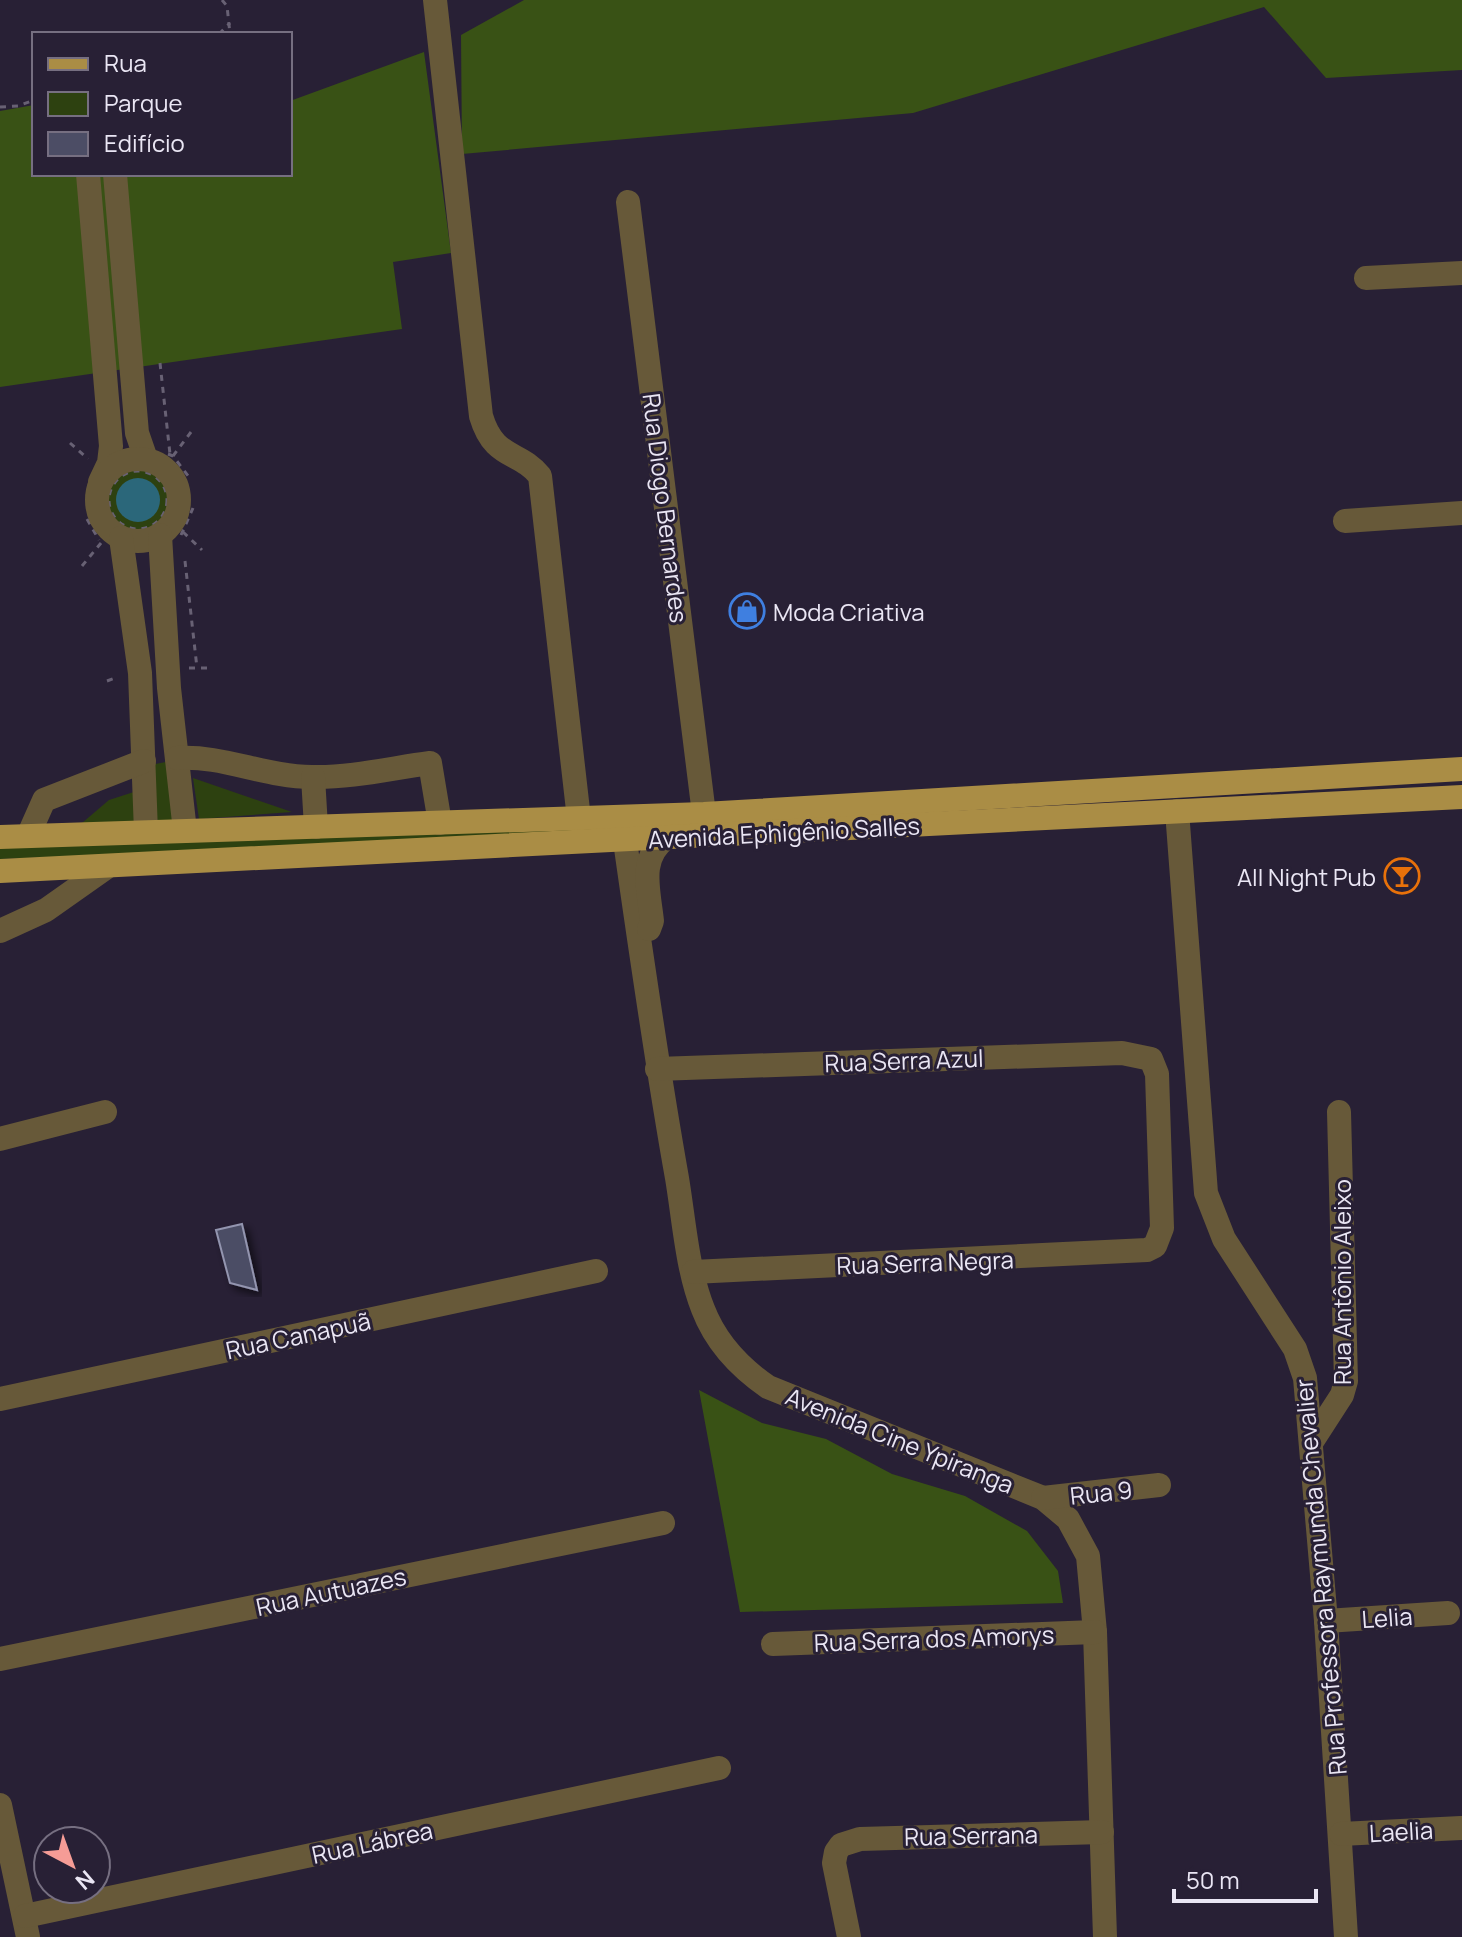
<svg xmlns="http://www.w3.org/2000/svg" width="1462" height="1937" font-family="Manrope,sans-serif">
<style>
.green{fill:#2d4110}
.forest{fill:#395215}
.water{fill:#2b677a}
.building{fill:#4c4d65;stroke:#9395af;stroke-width:2;filter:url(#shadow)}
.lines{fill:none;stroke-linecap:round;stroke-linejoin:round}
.path{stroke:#686174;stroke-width:3;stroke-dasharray:6 6;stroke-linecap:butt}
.minor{stroke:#675939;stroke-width:24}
.major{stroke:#aa8d45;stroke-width:24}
.labels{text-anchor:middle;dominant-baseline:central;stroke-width:6;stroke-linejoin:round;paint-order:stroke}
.street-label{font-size:24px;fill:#eae6f4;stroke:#282035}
.poi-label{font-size:24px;fill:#eae6f4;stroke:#282035;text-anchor:start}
</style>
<defs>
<filter id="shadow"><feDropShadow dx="5" dy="5" stdDeviation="4" flood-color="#0009"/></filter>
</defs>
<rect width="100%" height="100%" fill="#282035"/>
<!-- green -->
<g class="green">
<circle cx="138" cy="500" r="32"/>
<polygon points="171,761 179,822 158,825 150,765"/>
<polygon points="193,778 292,812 199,819"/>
<polygon points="143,789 141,828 75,829 109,800"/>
<polygon points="644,821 642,836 0,859 0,844"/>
</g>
<!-- forest -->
<g class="forest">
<polygon points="524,0 1462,0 1462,70 1326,78 1264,7 913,113 462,154 461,35"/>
<polygon points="424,52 451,253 393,262 402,329 0,387 0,111 34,105 34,174 290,174 290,101"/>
<polygon points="699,1390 762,1423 826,1439 892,1474 965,1496 1027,1531 1058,1571 1063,1603 740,1612"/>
</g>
<!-- water -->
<circle class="water" cx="138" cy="500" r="22"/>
<!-- building -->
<polygon class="building" points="242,1224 257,1290 230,1283 216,1230"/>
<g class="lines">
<!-- path -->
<g class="path">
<polyline points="222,0 227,6 230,34"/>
<polyline points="219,34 230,23"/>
<polyline points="0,107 18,106 34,100"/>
<polyline points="160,363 170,454"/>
<polyline points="70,443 88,459"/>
<polyline points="168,454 173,456 189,477"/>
<polyline points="173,456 191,432"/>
<circle cx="138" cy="500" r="29"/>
<polyline points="87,519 99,540"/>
<polyline points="183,532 202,550"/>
<polyline points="181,535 193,508"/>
<polyline points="185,561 197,668"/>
<polyline points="82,566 101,543"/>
<polyline points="189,668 210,668"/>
<polyline points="107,681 118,677"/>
</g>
<!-- minor -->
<g class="minor">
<path d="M435,0L481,416C494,460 519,450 540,476L579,819"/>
<polyline points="88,174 111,446 109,463 100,482"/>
<polyline points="115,174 137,433 146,459"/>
<polyline points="628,202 704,814"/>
<polyline points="1366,278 1462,273"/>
<circle cx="138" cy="500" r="41"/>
<polyline points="1345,521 1462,513"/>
<polyline points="160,535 169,688 185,831"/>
<polyline points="121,538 140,673 146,832"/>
<path d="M177,758C223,755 265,777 312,777C351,778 392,768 430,763L440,823"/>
<polyline points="313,777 316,827"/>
<polyline points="1177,811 1206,1193 1224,1239 1295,1349 1305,1378 1326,1621 1346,1937"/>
<polyline points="28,836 44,800 144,761"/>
<path d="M625,841C641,954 657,1066 677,1178C684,1220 687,1269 703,1309C716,1343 739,1367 768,1387L1043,1498L1068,1519L1088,1556L1095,1632L1105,1937"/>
<path d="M649,929L652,921C649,891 638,858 666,838"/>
<polyline points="0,931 46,910 107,867"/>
<polyline points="657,1069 1122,1053 1151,1059 1157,1074 1162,1228 1155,1246 1147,1250 693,1272"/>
<polyline points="0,1139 105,1112"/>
<polyline points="0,1399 596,1271"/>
<polyline points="1311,1443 1342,1395 1346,1381 1339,1112"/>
<polyline points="1043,1498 1159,1485"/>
<polyline points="1326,1621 1448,1613"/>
<polyline points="773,1644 1095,1632"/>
<polyline points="0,1659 663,1523"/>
<polyline points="0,1805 28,1937"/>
<polyline points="1341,1834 1461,1828"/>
<polyline points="25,1916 719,1768"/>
<polyline points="849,1937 834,1863 836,1852 841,1845 860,1839 1102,1832"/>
</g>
<!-- major -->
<g class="major">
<polyline points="0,837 704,814 1462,769"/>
<polyline points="0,871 1462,797"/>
</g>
</g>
<!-- icons -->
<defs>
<symbol id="shop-ring" viewBox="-11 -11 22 22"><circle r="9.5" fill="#282035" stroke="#3f7fe0" stroke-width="1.5"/><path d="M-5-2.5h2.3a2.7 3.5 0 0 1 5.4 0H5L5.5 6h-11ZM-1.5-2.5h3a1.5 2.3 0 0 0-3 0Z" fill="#3f7fe0"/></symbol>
<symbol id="bar-ring" viewBox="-11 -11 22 22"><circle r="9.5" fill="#282035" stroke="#e8710a" stroke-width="1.5"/><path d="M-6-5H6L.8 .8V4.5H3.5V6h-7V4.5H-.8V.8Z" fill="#e8710a"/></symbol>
</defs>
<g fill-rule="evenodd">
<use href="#shop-ring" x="727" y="591" width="40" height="40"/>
<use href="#bar-ring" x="1382" y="856" width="40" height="40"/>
</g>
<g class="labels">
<!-- street labels -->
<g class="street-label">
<text transform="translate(666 508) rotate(83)">Rua Diogo Bernardes</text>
<text transform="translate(784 832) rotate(-3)">Avenida Ephigênio Salles</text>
<text transform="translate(904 1060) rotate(-2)">Rua Serra Azul</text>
<text transform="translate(925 1262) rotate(-2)">Rua Serra Negra</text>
<text transform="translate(1341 1282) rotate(-90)">Rua Antônio Aleixo</text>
<text transform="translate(298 1335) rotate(-12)">Rua Canapuã</text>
<text transform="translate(900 1440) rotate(22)">Avenida Cine Ypiranga</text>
<text transform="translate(1101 1492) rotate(-6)">Rua 9</text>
<text transform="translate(1320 1577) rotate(-95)">Rua Professora Raymunda Chevalier</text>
<text transform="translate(331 1591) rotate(-12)">Rua Autuazes</text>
<text transform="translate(1387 1617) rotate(-4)">Lelia</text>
<text transform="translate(934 1638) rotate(-2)">Rua Serra dos Amorys</text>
<text transform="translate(1401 1831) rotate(-3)">Laelia</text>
<text transform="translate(971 1835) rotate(-1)">Rua Serrana</text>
<text transform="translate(372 1842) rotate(-12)">Rua Lábrea</text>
</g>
<!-- poi labels -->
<g class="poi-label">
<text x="773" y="611">Moda Criativa</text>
<text x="1376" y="876" text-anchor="end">All Night Pub</text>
</g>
</g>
<!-- legend -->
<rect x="32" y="32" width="260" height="144" fill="#282035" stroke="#766f81" stroke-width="2"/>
<rect x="48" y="58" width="40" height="12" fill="#aa8d45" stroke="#766f81" stroke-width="2"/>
<text x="104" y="72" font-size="24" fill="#eae6f4">Rua</text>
<rect x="48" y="92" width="40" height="24" fill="#2d4110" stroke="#766f81" stroke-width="2"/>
<text x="104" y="112" font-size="24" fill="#eae6f4">Parque</text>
<rect x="48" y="132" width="40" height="24" fill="#4c4d65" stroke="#766f81" stroke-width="2"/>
<text x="104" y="152" font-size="24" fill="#eae6f4">Edifício</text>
<!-- north arrow -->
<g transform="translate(72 1865) rotate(139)"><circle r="38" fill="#282035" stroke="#766f81" stroke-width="2"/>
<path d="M0-6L14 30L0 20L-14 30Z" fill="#f59c96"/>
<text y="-12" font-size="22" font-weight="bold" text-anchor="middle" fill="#eae6f4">N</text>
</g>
<!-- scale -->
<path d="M1174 1889v12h142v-12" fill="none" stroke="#eae6f4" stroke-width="4"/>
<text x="1186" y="1889" font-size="24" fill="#eae6f4" stroke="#282035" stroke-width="6" paint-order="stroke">50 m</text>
</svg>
